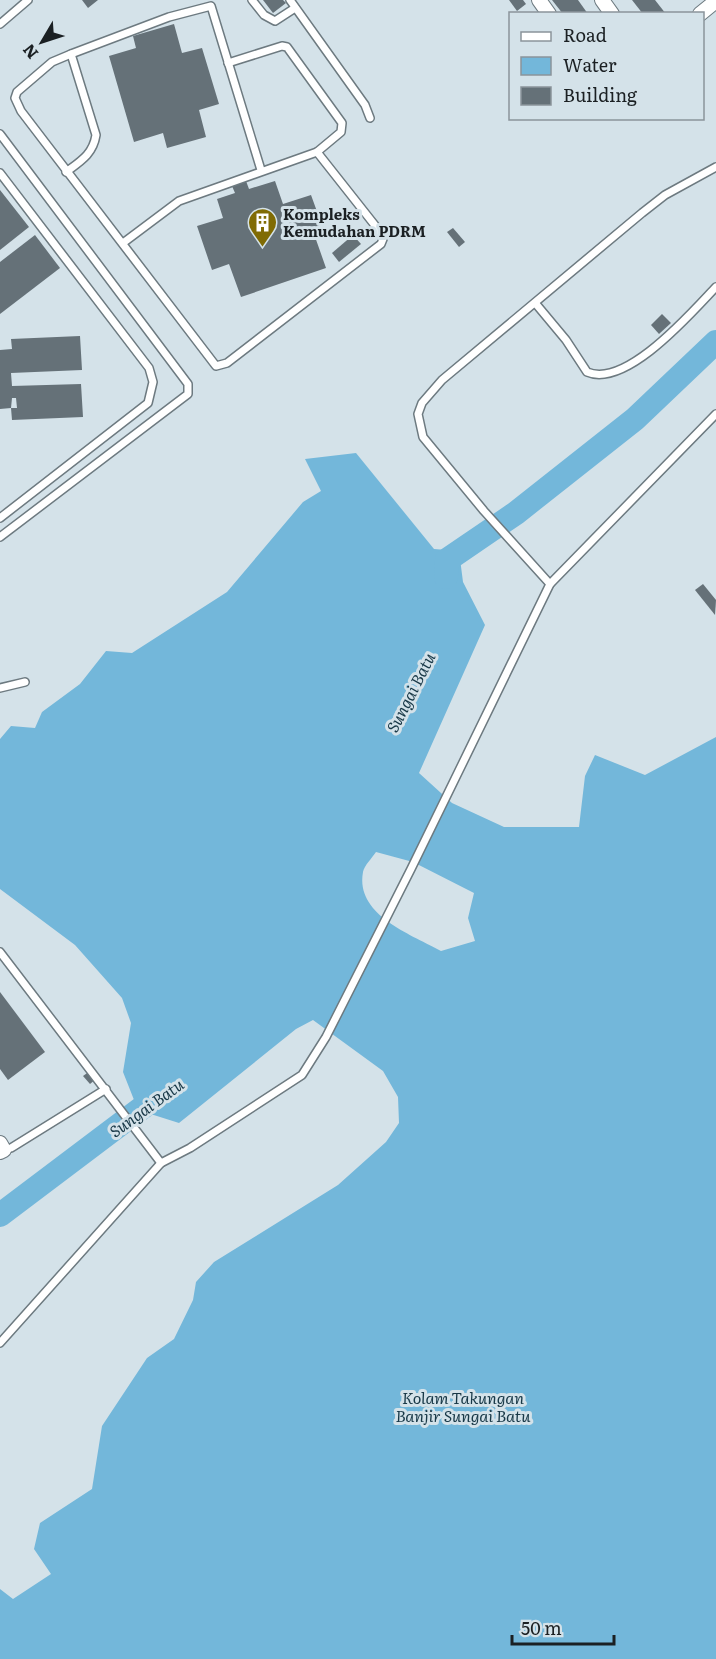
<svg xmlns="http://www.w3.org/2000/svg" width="716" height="1659" font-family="Literata,serif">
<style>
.water{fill:#73b7da;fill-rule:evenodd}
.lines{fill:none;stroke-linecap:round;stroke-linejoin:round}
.river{stroke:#73b7da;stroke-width:24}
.building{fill:#657178}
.service-casing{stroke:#6d7a80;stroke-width:10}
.minor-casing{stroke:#6d7a80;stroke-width:16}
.service{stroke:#fff;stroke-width:7}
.minor{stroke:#fff;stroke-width:14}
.labels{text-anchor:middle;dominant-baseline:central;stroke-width:6;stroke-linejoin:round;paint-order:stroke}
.poi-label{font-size:15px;font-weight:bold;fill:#1b2023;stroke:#d4e2e9;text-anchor:start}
.water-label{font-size:16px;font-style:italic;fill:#183847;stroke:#d4e2e9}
</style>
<rect width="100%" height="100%" fill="#d4e2e9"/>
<!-- water -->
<path class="water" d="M356,453L434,549L459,551L463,582L485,625L419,773L452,803L504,827H579L585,776L595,755L645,775L716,737V1659H0V1589L13,1599L51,1574L34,1549L40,1523L92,1489L102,1426L147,1358L174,1339L193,1300L196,1282L214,1262L338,1185L386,1142L399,1123L398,1097L383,1071L313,1020L296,1029L179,1123L138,1110L123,1072L131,1023L122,998L75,945L0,889V739L11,726L35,728L42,712L80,684L106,651L132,653L227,592L303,502L321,491L305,459ZM376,852L413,862L474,893L468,918L475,941L441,951C411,934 355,915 363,872C364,866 372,858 376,852Z"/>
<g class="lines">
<!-- river -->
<g class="river">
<polyline points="446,577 447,560 516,513 635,419 716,342"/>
<polyline points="0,1215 163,1092"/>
</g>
</g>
<!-- building -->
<g class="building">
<polygon points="82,0 98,0 88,8"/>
<polygon points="263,0 283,0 286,3 273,13"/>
<polygon points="509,0 523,0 526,4 517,11"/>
<polygon points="552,0 578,0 588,14 563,14"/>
<polygon points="632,0 655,0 666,14 643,14"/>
<polygon points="174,24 182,53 202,48 219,104 199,110 206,137 167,148 163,133 134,142 109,56 136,48 133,36"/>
<polygon points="246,181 249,189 275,181 283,204 311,195 323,228 313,231 326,268 241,297 229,264 212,270 197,226 223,218 217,199 235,193 232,186"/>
<polygon points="0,190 29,227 0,250"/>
<polygon points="453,228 465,242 459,247 447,232"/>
<polygon points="35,235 60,268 0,314 0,262"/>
<polygon points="353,235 361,244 339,262 332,253"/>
<polygon points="662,314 671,323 659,334 651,325"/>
<polygon points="80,336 82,370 11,373 12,386 81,384 83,417 12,420 11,408 17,408 16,398 12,398 11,408 0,409 0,350 12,349 11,339"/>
<polygon points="703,584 716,600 715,615 695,590"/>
<polygon points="0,992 45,1052 8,1080 0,1069"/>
<polygon points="90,1071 96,1079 90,1084 83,1076"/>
</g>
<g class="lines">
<defs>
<g id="service">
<polyline points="252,0 264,15 275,21 295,8"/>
<polyline points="290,0 365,105 370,118"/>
<polyline points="0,24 28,0"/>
<polyline points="0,134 188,384 188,394 0,537"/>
<polyline points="261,170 211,6 169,17 71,54 52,62 17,92 15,98 21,111 216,366 227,363 381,244 383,239 381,233 317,152"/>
<path d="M66,172C81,161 93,154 96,135L71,54"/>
<polyline points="0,173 149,368 153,382 148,403 0,518"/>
<polyline points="123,243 179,201 317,152 341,132 342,123 287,47 282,46 228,63"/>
<path d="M536,304L566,340L587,372C626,389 692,312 716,287"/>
<polyline points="550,584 484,511 423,437 418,414 422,403 442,380 642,213 665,195 716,167"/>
<polyline points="0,688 25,682"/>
<polyline points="0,952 161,1163"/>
<polyline points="4,1150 11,1148 106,1089"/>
<polyline points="0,1343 161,1163 190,1148 302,1075 326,1037 411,869 550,584 716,414"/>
</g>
<g id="minor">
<polyline points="539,0 549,14"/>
<polyline points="602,0 612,14"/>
<polyline points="700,14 716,1"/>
<polyline points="0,1143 4,1150 0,1152"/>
</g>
</defs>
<!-- service casing -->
<use href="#service" class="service-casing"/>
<!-- minor casing -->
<use href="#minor" class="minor-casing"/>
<!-- service -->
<use href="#service" class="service"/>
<!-- minor -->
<use href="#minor" class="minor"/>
</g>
<!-- icons -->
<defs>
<symbol id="building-pin" viewBox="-11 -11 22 30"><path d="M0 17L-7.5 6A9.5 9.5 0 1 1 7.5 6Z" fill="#806b04" stroke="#d4e2e9"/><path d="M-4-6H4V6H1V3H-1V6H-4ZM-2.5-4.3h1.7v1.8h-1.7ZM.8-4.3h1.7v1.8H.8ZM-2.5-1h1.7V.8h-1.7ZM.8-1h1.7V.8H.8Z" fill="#fff"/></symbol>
</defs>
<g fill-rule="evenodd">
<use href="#building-pin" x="246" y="206" width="33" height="45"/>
</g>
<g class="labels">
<!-- poi labels -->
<g class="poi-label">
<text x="283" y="213">Kompleks<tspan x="283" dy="17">Kemudahan PDRM</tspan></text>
</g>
<!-- water labels -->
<g class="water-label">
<text transform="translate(410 692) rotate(-63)">Sungai Batu</text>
<text transform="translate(146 1107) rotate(-36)">Sungai Batu</text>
<text x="463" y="1397">Kolam Takungan<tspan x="463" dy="18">Banjir Sungai Batu</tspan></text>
</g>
</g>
<!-- legend -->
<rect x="509" y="12" width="195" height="108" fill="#d4e2e9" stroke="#8a949a" stroke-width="1.5"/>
<rect x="521" y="32" width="30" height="9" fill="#ffffff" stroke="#8a949a" stroke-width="1.5"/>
<text x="563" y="42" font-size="18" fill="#1b2023">Road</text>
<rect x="521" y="57" width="30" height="18" fill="#73b7da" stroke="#8a949a" stroke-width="1.5"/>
<text x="563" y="72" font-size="18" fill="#1b2023">Water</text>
<rect x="521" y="87" width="30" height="18" fill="#657178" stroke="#8a949a" stroke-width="1.5"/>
<text x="563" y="102" font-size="18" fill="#1b2023">Building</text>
<!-- north arrow -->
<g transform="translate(42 42) rotate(231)" stroke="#d4e2e9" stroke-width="4.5" paint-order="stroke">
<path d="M0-4.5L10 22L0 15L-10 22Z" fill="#1b2023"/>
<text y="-9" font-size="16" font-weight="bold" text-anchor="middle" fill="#1b2023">N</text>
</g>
<!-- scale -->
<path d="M512 1635v9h102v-9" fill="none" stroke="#1b2023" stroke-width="3"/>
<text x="521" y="1635" font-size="18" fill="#1b2023" stroke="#d4e2e9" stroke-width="4.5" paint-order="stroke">50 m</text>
</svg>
